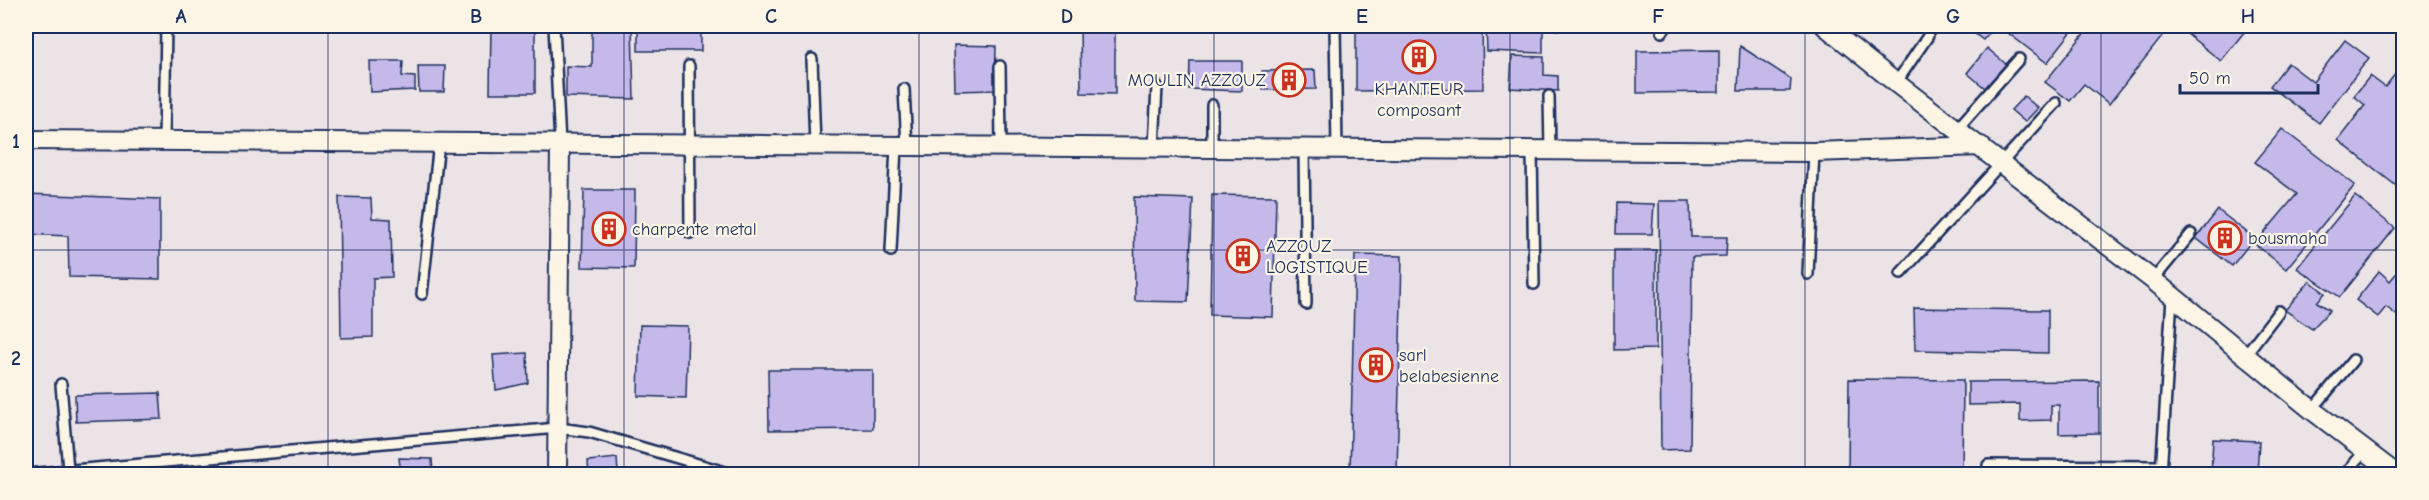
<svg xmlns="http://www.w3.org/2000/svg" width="2429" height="500" font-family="'Comic Neue',sans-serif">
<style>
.built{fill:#ece3e6}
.building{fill:#c5b9ea;stroke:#1b2f5e;stroke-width:1.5}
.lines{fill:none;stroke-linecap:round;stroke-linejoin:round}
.lane-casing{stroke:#1b2f5e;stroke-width:14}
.street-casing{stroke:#1b2f5e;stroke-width:22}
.lane{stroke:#fcf5e5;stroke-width:9}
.street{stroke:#fcf5e5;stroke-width:18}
.grid{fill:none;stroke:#1b2f5e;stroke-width:1.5;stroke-opacity:0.55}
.labels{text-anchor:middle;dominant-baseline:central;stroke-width:4.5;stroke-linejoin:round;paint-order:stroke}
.poi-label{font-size:18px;fill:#1b2f5e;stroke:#fcf5e5;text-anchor:start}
.neatline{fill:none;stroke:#1b2f5e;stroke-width:2}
.grid-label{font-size:20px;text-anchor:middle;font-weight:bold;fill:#1b2f5e}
</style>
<rect width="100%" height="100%" fill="#fcf5e5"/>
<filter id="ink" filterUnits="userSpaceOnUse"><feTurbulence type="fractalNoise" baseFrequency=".0167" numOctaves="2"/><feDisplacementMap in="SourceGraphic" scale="12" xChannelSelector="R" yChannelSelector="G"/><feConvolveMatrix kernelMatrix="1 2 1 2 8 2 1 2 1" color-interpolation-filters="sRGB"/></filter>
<g filter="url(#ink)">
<!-- built -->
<rect class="built" x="26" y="26" width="2377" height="448"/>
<!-- building -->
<g class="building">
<polygon points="491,26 535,26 535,93 490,93"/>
<polygon points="592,26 632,26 634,99 566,97 566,66 592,67"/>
<rect x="638" y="26" width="63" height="25"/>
<polygon points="1080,26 1115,26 1115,94 1081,93"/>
<polygon points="1356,26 1482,26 1483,89 1356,91"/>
<polygon points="1486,26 1543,26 1543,53 1487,51"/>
<rect x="1556" y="26" width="24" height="4"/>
<polygon points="1965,26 1995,26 1983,40"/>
<polygon points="2005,26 2076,26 2047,63 2003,29"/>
<polygon points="2090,26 2155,26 2165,33 2109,104 2084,84 2070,101 2045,82"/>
<polygon points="2177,26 2249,26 2221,61"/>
<polygon points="2345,40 2369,58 2319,123 2270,86 2288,63 2313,82"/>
<polygon points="954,45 996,46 995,90 955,91"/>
<polygon points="1740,46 1791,79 1790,91 1738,91"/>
<polygon points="1987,48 2006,64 1985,88 1967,73"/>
<polygon points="1719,50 1719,92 1637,93 1637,51"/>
<polygon points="1512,56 1544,57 1544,75 1558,76 1558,91 1510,88"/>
<polygon points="369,61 403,61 402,76 415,77 415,90 370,92"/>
<polygon points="1190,61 1242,61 1242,91 1189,89"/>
<polygon points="2404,63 2404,192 2338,140 2365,105 2354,96 2370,76 2385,87"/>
<polygon points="418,66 445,66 444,92 419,92"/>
<polygon points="1315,70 1316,89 1263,90 1262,71"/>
<polygon points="2024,96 2038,108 2025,122 2011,110"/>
<polygon points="2282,129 2355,185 2286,269 2255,244 2297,194 2255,162"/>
<polygon points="584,190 635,190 634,268 582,267"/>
<polygon points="26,194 160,199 160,279 69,277 68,236 26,234"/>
<polygon points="1212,195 1276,196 1273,317 1210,315"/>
<polygon points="2355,196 2395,228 2340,297 2297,268"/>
<polygon points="339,197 371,198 372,218 391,219 392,277 373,278 373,337 341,338"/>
<polygon points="1134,197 1193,199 1188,302 1135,301"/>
<polygon points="1659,201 1690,201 1691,237 1727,237 1726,256 1692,257 1690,449 1661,450"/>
<polygon points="1617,203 1654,204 1652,234 1616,234"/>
<polygon points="2218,210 2254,238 2232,266 2196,238"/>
<polygon points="1614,250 1656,250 1656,349 1614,350"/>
<polygon points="1355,255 1402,256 1397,474 1350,474"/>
<polygon points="2404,264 2404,321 2386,307 2378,317 2356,300 2379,271 2390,281"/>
<polygon points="2310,281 2325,293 2317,302 2330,310 2312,329 2285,310"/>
<polygon points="1914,308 2048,310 2048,353 1915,350"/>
<polygon points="640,325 688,326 686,398 638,396"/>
<polygon points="527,353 528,383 496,390 493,355"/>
<polygon points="768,370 873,370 873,429 769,430"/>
<polygon points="1849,379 1963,380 1962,474 1848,474"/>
<polygon points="2099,381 2099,433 2059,434 2059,405 2051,405 2051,420 2020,421 2020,404 1968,405 1968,382"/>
<polygon points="160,393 162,419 76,422 75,395"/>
<polygon points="2213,439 2259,441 2257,474 2211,474"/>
<polygon points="399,458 432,459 433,474 401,474"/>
<polygon points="617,458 618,474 589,474 588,461"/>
</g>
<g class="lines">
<defs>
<g id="lane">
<polyline points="554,26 560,144"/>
<polyline points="1335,26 1337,149"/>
<polyline points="1662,32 1667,26"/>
<polyline points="812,59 815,146"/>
<polyline points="689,66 690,233"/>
<polyline points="1000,66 1001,147"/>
<polyline points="1896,83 1928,36"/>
<polyline points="904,89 907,146"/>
<polyline points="1549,96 1550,151"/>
<polyline points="1212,105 1212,148"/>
<polyline points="1957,129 2019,59"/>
<polyline points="164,141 166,26"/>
<polyline points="1154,148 1157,86"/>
<polyline points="1304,149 1306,304"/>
<polyline points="1532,150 1534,284"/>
<polyline points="891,251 896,146"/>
<polyline points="1901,273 2056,103"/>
<polyline points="1808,274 1814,152"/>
<polyline points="2153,280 2191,234"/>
<polyline points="422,294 439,143"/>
<polyline points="2245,355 2279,311"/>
<polyline points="61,384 68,470"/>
<polyline points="2312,410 2353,360"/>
<polyline points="1988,465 2161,466"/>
<polyline points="26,474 558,428 589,432 732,474"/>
<polyline points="2161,474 2172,297"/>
<polyline points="2345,474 2365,451"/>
</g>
<g id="street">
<polyline points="1825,26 1896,83 2153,280 2312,410 2396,474"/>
<polyline points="26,140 1814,152 1981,146"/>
<polyline points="557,474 560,144"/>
</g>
</defs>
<!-- lane casing -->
<use href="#lane" class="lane-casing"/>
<!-- street casing -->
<use href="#street" class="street-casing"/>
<!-- lane -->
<use href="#lane" class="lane"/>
<!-- street -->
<use href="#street" class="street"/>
</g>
</g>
<!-- grid -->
<path class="grid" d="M328,26V474M624,26V474M919,26V474M1214,26V474M1510,26V474M1805,26V474M2101,26V474M26,250H2404"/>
<!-- icons -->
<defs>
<symbol id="building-ring" viewBox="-11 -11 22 22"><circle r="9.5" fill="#fcf5e5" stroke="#c8321e" stroke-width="1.5"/><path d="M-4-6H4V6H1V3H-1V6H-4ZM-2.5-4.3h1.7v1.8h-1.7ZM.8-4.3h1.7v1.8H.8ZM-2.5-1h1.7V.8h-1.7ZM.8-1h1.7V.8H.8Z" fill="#c8321e"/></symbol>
</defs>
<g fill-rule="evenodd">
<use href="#building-ring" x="1400" y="38" width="38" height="38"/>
<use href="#building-ring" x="1270" y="61" width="38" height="38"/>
<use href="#building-ring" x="590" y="210" width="38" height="38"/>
<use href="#building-ring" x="2206" y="219" width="38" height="38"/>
<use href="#building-ring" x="1224" y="237" width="38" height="38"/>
<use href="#building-ring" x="1357" y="346" width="38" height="38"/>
</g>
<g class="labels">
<!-- poi labels -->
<g class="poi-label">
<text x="1266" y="80" text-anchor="end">MOULIN AZZOUZ</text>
<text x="1419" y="89" text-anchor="middle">KHANTEUR<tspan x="1419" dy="21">composant</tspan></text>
<text x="632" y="229">charpente metal</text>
<text x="2248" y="238">bousmaha</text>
<text x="1266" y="246">AZZOUZ<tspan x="1266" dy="21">LOGISTIQUE</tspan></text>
<text x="1399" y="355">sarl<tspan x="1399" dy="21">belabesienne</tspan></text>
</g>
</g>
<!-- margin -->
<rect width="2429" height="500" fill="none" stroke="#fcf5e5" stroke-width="66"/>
<!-- scale -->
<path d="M2180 84v9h138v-9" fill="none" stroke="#1b2f5e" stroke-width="3"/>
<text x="2189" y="84" font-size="18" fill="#1b2f5e" stroke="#fcf5e5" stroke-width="4.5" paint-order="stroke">50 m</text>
<rect x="33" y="33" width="2363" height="434" class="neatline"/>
<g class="grid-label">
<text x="181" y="23">A</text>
<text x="476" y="23">B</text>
<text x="771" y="23">C</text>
<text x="1067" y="23">D</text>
<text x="1362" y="23">E</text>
<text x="1658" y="23">F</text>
<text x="1953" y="23">G</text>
<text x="2248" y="23">H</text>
<text x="16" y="148">1</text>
<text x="16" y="365">2</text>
</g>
</svg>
